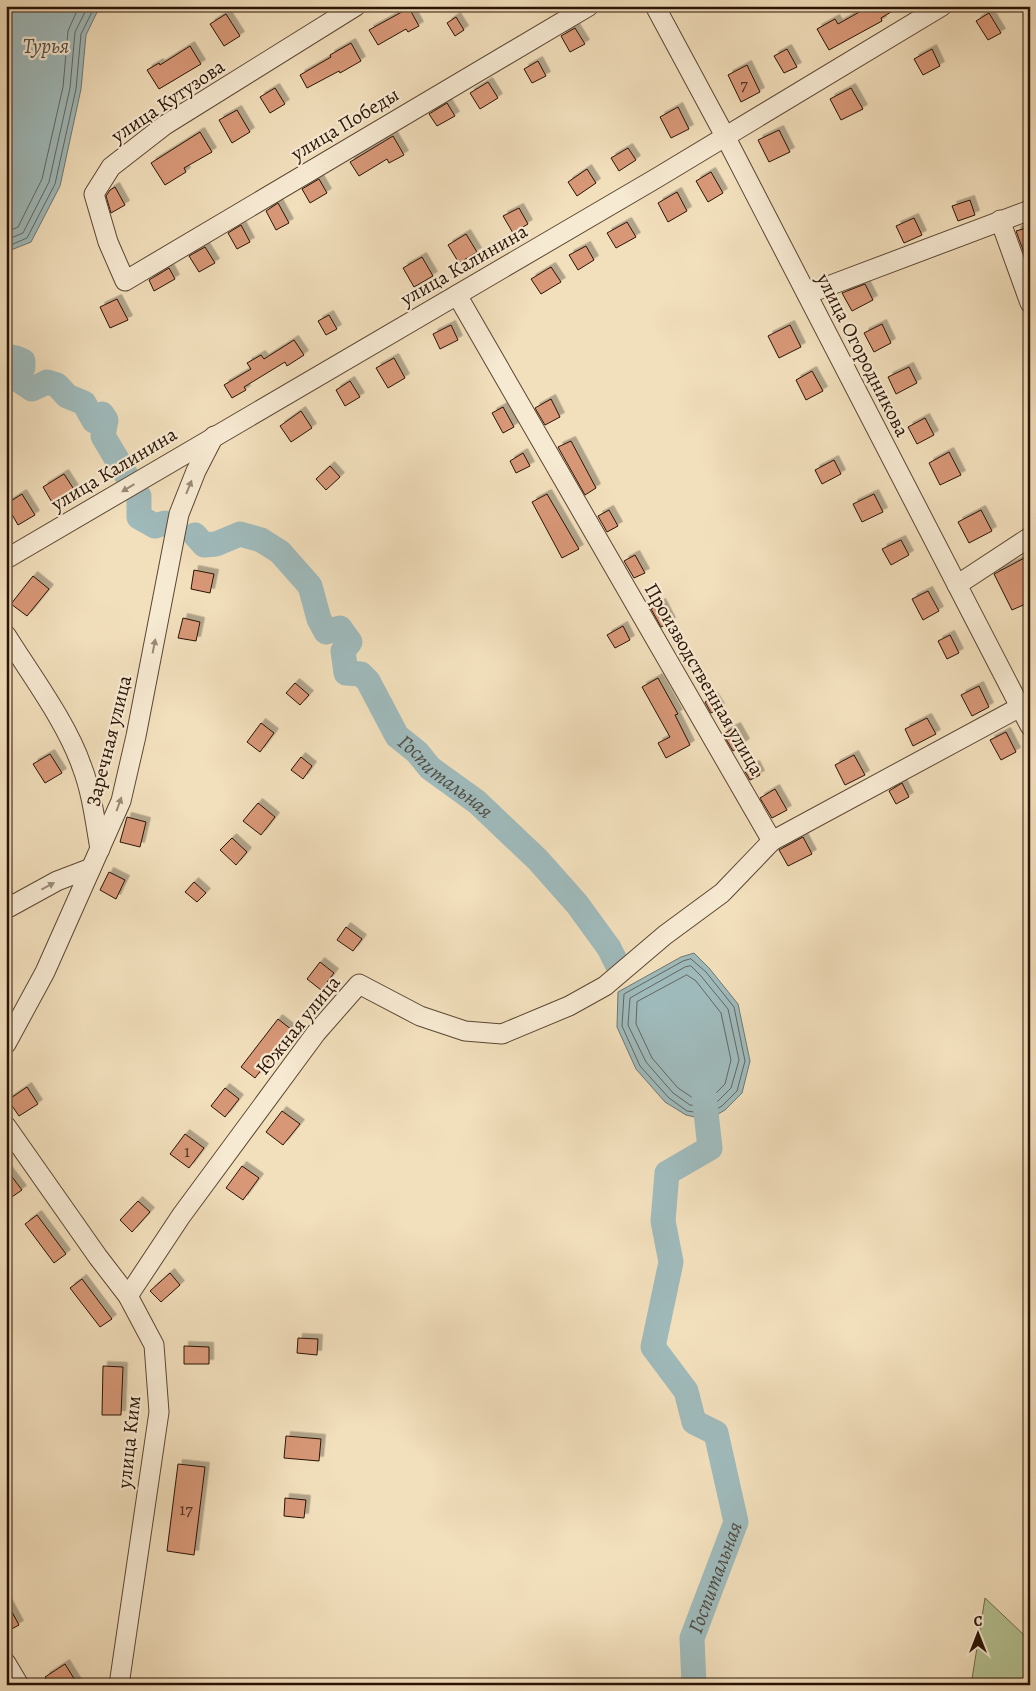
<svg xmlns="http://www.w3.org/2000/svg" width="1036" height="1691" font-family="Alegreya,serif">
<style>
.green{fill:#b6c394;stroke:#706b4c}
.water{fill:#9fbabb;stroke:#707772}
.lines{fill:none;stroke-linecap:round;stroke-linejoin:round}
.shore{stroke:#646660;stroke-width:1}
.river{stroke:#9fbabb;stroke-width:25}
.building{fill:#d89878;stroke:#291304;filter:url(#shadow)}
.minor-casing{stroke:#5b4632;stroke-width:21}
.minor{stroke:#f7ead3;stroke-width:19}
.oneway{fill:#9a8976}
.labels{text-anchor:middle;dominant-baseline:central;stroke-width:4.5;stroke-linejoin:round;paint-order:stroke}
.number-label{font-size:18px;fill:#553421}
.street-label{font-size:20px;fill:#291304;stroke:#f7ead3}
.water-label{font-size:21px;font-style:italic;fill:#524d44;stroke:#f7ead3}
</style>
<defs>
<filter id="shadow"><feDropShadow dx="4.5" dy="-4.5" stdDeviation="0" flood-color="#0004"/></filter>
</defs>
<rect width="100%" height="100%" fill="#f2dfbc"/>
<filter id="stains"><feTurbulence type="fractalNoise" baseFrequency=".004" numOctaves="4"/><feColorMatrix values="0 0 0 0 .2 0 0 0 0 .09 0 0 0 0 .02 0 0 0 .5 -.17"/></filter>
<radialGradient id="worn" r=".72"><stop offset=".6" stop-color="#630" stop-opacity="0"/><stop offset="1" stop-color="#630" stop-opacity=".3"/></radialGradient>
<!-- green -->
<polygon class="green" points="985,1598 1024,1635 1030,1645 1030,1685 971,1685"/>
<!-- water -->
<g class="water">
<polygon points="6,6 100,6 86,35 81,89 60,186 31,242 6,252"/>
<polygon points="694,953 709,968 738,1004 750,1061 742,1093 725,1110 708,1120 686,1115 665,1102 636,1069 617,1027 618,992 681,957"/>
</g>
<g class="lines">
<!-- shore -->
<g class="shore">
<polyline points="6,232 18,227 42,179 63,87 68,31 79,6"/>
<polyline points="6,240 23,233 49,182 70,88 75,32 88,6"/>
<polyline points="6,247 27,238 55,184 76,89 81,34 95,6"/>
<polygon points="691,959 706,972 734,1007 745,1061 737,1091 722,1106 708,1114 687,1111 669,1098 640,1066 622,1026 624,994 683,961"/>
<polygon points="691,966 701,976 728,1009 739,1060 731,1088 718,1101 707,1107 690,1105 673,1093 646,1062 628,1025 630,998 685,967"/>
<polygon points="687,975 696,981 721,1013 731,1060 725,1084 714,1095 706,1100 693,1098 678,1088 652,1058 636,1024 637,1002"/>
</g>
<!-- river -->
<g class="river">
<polyline points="6,356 16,358 23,361 23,367 12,371 11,375 32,389 47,382 57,385 67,396 84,403 94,421 102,414 106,420 103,436 125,473"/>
<polyline points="139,496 139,517 155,526 165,523"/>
<path id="s1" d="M195,535L204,545L216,544L240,534L261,540L280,552L310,586L319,619L326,632L340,628L350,642L343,651L346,673L361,674L368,681L397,736L417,752L430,768L477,802L538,860L577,904L609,948L617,964"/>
<path id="s2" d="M694,1685L692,1638L736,1522L716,1433L694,1422L686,1391L653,1347L671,1262L663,1221L667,1173L710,1148L703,1086"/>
</g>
</g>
<!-- building -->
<g class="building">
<polygon points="870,6 901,6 881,18 882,21 829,50 817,29 835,19 838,24"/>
<polygon points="409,8 419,26 408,32 406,29 378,45 369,30"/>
<polygon points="989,13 1001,33 988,40 976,21"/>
<polygon points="226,14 240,36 224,46 210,24"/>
<polygon points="456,17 464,30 455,36 447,23"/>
<polygon points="575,28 585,44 570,52 561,36"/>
<polygon points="351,43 361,61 340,73 339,71 307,88 300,75 331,57 330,55"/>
<polygon points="190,46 201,64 159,89 147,70 159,63 160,65"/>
<polygon points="787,49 797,67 784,73 774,56"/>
<polygon points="932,49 940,66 923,75 914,59"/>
<polygon points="538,61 546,76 532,83 524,69"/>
<polygon points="747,65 760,92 741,102 728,75"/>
<polygon points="488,82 498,98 480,109 470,93"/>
<polygon points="275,88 285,104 270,113 260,97"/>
<polygon points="851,88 863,109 841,120 830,99"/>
<polygon points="447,103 455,116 437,126 429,114"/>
<polygon points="678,107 689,129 671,138 660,117"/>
<polygon points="237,110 250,132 232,143 219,120"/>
<polygon points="779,130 790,152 769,162 758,140"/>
<polygon points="200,132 212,152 184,168 186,172 165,185 151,163"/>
<polygon points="393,136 404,155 389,163 387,159 359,176 350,162"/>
<polygon points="628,148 636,160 619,171 611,158"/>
<polygon points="587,169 596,183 577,196 568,182"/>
<polygon points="711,172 723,193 708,202 696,181"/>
<polygon points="319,179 327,193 310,203 302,189"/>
<polygon points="115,187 125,205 111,213 106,196 110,190"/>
<polygon points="677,192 687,211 668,222 658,203"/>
<polygon points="970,200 975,215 958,221 952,206"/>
<polygon points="278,203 289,223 276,230 266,211"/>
<polygon points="519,208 528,224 513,233 503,216"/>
<polygon points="914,218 922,235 904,243 896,226"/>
<polygon points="627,222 636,237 616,248 607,233"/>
<polygon points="241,225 250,242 237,249 228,233"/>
<polygon points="1030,227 1030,266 1029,266 1016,231"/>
<polygon points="466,234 477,252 459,263 448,245"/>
<polygon points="586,246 594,260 578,270 569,255"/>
<polygon points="205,247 215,263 199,272 189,256"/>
<polygon points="422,257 433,276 414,287 403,268"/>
<polygon points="551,267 561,282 541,294 531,279"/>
<polygon points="169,268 175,279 154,291 149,280"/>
<polygon points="865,284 873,300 852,311 842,293"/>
<polygon points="117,299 128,320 110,328 100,307"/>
<polygon points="329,315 337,329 326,335 318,321"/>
<polygon points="882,324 891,343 874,352 864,333"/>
<polygon points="451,325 458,340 440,349 433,334"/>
<polygon points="790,325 801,347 779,358 768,336"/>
<polygon points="294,340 304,355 287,366 285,362 244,387 246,390 232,398 224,385 251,369 247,363 261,355 264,359"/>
<polygon points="394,358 405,378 388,388 376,368"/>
<polygon points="909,367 917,383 896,394 888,377"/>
<polygon points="812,371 823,391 806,400 796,380"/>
<polygon points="350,381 360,397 345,406 336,390"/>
<polygon points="551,399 560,417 545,425 535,408"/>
<polygon points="503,407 514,427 503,433 492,413"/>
<polygon points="301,411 312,428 291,442 280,426"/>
<polygon points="925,418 934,435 917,444 908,427"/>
<polygon points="571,441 596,488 585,495 558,447"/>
<polygon points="949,452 961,475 940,485 929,463"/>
<polygon points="523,453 530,466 516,473 510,461"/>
<polygon points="834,460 841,474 822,484 815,470"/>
<polygon points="330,466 340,477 326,490 316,479"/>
<polygon points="64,474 75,491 53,504 43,487"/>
<polygon points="22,494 35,515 18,525 6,504"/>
<polygon points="547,494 579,549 562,558 532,502"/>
<polygon points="874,494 883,512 862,522 853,504"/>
<polygon points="609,510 618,526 607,532 598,516"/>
<polygon points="981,510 992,531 969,543 958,522"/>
<polygon points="901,540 909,555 891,565 882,549"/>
<polygon points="635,555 645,573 634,578 624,561"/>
<polygon points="1030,555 1030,602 1012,610 994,574"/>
<polygon points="194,570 214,574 210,593 191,589"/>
<polygon points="33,576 49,589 27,616 11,604"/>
<polygon points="928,591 939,611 923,620 912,599"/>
<polygon points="661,603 671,622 661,627 651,609"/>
<polygon points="183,618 200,622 196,641 178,638"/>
<polygon points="623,626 630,640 615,648 607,635"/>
<polygon points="950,635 959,653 947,659 938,641"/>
<polygon points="658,678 678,714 675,715 690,745 666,758 658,743 670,737 642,687"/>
<polygon points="295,683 309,695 300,705 286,693"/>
<polygon points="979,686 989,707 972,716 961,695"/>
<polygon points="713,697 720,708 711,713 705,702"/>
<polygon points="927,718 936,734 913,746 905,729"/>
<polygon points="261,723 274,733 260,752 247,742"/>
<polygon points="736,727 745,743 733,751 723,734"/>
<polygon points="1006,732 1016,752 1001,760 990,740"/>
<polygon points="50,754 62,773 45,783 33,764"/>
<polygon points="854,755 865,775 845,785 835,765"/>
<polygon points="301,757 312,766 303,779 291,770"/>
<polygon points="755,765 760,775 750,780 744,770"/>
<polygon points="902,783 909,797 896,804 889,791"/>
<polygon points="775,789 787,810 772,818 760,798"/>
<polygon points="258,803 275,817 261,835 243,821"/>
<polygon points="127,817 146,822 140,847 120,842"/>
<polygon points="803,837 812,854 788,866 779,850"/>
<polygon points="232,838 247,852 236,865 220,850"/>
<polygon points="109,872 125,880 116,899 100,890"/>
<polygon points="194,882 206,893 197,902 185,892"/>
<polygon points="346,927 362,939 353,951 337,940"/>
<polygon points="320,962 334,973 321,990 307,979"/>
<polygon points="278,1019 292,1030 255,1078 241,1067"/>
<polygon points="27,1087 38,1104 19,1116 8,1100"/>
<polygon points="225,1088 239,1099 225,1117 211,1106"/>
<polygon points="282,1111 300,1124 283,1145 266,1132"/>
<polygon points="185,1134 204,1148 189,1168 170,1154"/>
<polygon points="242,1166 259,1178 243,1200 226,1188"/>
<polygon points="6,1169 22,1190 6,1201"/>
<polygon points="138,1201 150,1212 132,1232 120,1220"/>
<polygon points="37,1215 66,1254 54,1263 25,1224"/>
<polygon points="170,1273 180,1285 161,1302 150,1291"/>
<polygon points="82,1279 112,1319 100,1327 70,1288"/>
<polygon points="298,1338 318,1339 317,1355 297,1353"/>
<polygon points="184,1346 209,1347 209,1364 184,1364"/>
<polygon points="103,1366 123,1367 121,1415 102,1415"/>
<polygon points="286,1436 321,1439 319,1461 284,1458"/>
<polygon points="178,1464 205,1467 194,1555 167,1551"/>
<polygon points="285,1498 306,1500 304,1518 284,1516"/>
<polygon points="6,1601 19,1625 6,1632"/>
<polygon points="65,1664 78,1685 50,1685 45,1677"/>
</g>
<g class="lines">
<defs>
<g id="minor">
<polyline points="356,6 165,125 111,167 94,194 108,242 125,281 589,6"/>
<polyline points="655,6 725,136 1030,726"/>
<polyline points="1000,220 1030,303"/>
<polyline points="807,294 1030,210"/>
<polyline points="457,295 772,841 1020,707"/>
<polyline points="6,559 655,179 942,6"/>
<polyline points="957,585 1030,537"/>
<path d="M6,635C31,675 67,723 82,767C92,793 95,821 100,849"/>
<polyline points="6,909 57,881 91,868"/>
<polyline points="6,1044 45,972 121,801 136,736 179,514 196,471 214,436"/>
<polyline points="6,1126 98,1257 128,1296 154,1345 159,1412 119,1685"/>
<polyline points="128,1296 181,1216 316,1033 359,984 420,1016 465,1031 502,1034 569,1006 605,986 665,935 722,893 772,841"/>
<polyline points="6,1663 19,1685"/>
</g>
</defs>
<!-- minor casing -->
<use href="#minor" class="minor-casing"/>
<!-- minor -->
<use href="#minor" class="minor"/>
</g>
<!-- one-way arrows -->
<defs><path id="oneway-solid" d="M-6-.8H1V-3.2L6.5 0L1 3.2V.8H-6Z" transform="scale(1.25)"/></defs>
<g class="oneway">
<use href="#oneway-solid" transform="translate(189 487) rotate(-68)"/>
<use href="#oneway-solid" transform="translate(128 488) rotate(149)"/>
<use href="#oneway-solid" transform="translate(154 646) rotate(-79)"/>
<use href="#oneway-solid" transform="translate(119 804) rotate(-70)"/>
<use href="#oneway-solid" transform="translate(48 886) rotate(-28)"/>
</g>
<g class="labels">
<!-- number labels -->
<g class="number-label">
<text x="744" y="84">7</text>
<text x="187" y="1151">1</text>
<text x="186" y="1509">17</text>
</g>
<!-- street labels -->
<g class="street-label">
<text transform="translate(168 101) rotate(-34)">улица Кутузова</text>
<text transform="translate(345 124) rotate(-31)">улица Победы</text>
<text transform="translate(464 265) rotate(-30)">улица Калинина</text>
<text transform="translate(863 355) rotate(63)">улица Огородникова</text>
<text transform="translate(114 469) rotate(-31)">улица Калинина</text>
<text transform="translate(704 679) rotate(60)">Производственная улица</text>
<text transform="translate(109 741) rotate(-76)">Заречная улица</text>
<text transform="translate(298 1025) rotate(-51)">Южная улица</text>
<text transform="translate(129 1442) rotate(-84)">улица Ким</text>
</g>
<!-- water labels -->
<g class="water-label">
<text x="46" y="46">Турья</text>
<text stroke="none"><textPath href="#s1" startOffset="406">Госпитальная</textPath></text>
<text stroke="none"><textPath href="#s2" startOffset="112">Госпитальная</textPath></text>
</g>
</g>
<!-- margin -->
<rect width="1036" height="1691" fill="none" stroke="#f2dfbc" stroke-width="25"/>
<rect x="8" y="8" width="1021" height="1676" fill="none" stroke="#291304" stroke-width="2.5"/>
<rect x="12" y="12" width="1011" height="1666" fill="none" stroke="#291304"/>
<!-- north arrow -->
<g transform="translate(978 1634)" stroke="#f7ead3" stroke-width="4" paint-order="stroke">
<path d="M0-4L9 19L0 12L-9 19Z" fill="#291304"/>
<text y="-8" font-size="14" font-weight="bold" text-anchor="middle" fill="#291304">С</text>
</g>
<rect width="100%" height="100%" filter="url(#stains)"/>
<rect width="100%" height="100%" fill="url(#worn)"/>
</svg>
